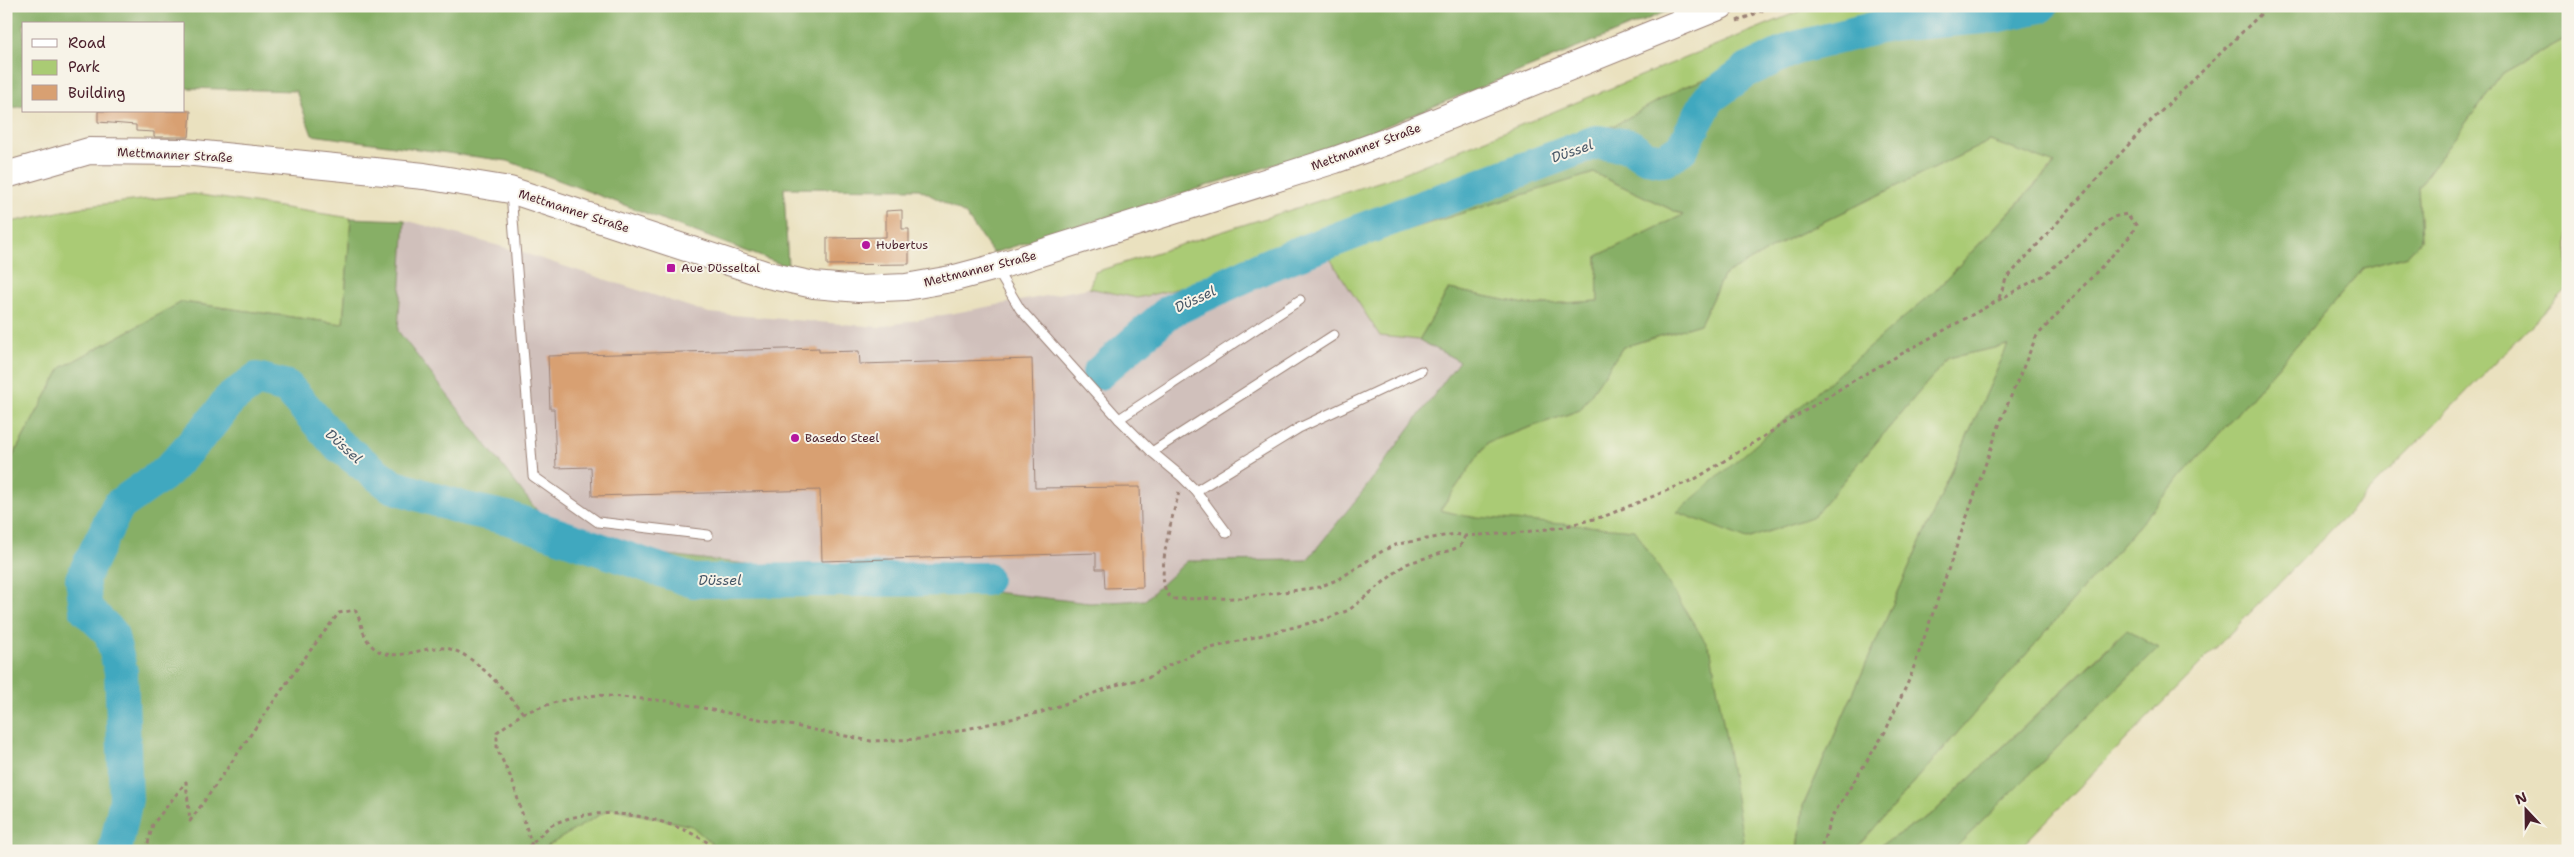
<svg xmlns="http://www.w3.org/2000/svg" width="2574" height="857" font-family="'Shantell Sans',sans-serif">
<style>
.industrial{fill:#d0c0bb}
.green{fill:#aacb74;stroke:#7a7550}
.forest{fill:#87af66;stroke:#686748}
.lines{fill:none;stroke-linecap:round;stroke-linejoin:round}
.river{stroke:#3fa8bf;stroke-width:34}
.building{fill:#d8a072}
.service-casing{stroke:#9a8075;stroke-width:11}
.secondary-casing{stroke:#9a8075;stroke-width:28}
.path{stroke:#9a8075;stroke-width:3;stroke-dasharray:4 4;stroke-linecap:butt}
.service{stroke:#fff;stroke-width:9}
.secondary{stroke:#fff;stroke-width:26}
.poi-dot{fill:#b5179e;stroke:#f7f3e8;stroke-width:2}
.labels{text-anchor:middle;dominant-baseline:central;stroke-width:4;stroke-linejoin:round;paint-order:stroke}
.street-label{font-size:12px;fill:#4a1f2b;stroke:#f7f3e8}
.poi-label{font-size:12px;fill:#4a1f2b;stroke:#f7f3e8;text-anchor:start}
.water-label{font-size:14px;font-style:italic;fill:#465666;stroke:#f7f3e8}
</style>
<rect width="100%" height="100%" fill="#f7f3e8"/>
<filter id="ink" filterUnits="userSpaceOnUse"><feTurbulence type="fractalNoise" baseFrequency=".02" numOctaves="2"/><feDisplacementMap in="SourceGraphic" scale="10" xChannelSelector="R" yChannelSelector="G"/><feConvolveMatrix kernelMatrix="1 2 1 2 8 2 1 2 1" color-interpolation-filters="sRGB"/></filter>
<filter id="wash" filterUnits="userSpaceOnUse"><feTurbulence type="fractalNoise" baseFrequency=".0096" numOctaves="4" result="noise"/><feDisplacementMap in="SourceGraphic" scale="20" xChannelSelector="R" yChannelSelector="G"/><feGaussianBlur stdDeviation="1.12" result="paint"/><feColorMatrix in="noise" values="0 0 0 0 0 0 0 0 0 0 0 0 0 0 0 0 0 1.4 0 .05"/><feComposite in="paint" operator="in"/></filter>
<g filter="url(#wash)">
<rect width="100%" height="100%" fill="#eae1bf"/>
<!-- industrial -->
<polygon class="industrial" points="405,220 514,250 709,313 879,327 1089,288 1137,298 1328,254 1380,336 1419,340 1460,361 1364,490 1307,560 1187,561 1145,600 1090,603 561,543 398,331"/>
<!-- green -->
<g class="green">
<polygon points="1812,6 1905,6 1681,88 1615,125 1378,210 1374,240 1594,173 1683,215 1597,256 1598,301 1530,305 1449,289 1419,340 1380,336 1327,254 1137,298 1089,288 1095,272 1391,178"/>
<polygon points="2568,37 2568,288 2017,851 1952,851 2158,648 2126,630 1933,813 1871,851 1854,851 2364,268 2407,256 2421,240 2418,187 2503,73"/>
<polygon points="1990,141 2055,163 1935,291 1814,516 1948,358 2008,345 1803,806 1798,851 1742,851 1743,839 1464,516 1440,510 1488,442 1580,410 1623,347 1700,324 1723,276 1790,238"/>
<polygon points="194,194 351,218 343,324 182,302 61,368 6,469 6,223 87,206"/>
<polygon points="611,808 692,826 720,851 539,851"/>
</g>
<!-- forest -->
<g class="forest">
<polygon points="6,6 1680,6 1349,141 993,253 965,214 919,189 784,188 788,267 508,161 312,135 296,91 184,88 184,24 24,24 24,106 6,109"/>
<polygon points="1905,6 2568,6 2568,37 2503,73 2418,187 2421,240 2407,256 2364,268 1854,851 1798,851 1803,806 2008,345 1948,358 1814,516 1747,539 1677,512 1935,291 2055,164 1990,141 1790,238 1723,276 1700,324 1623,347 1580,410 1488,442 1440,510 1465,516 1635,530 1711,651 1743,839 1742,851 720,851 692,826 611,808 539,851 6,851 6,469 61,368 182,302 343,324 351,218 405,220 398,331 562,543 1090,603 1145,600 1187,561 1307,560 1364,490 1459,361 1419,340 1449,289 1530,305 1598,301 1597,256 1683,215 1594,173 1374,240 1378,210 1615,125 1681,88"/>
<polygon points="2127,630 2158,648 1952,851 1871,851 1933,813"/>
</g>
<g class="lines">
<!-- river -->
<g class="river">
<polyline points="1099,373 1170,311 1268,265 1596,142 1630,146 1646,157 1664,160 1682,148 1709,98 1746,71 1795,48 1888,25 1996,16 2041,6"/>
<polyline points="115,851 126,799 121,672 111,633 86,609 82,579 118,506 168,471 216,418 229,400 257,379 287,387 337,444 392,486 462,508 508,518 693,581 985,579"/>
</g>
</g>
<g id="blocks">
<!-- building -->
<g class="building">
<polygon points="98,111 191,111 189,137 154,137 154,132 136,131 136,125 98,122"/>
<polygon points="902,210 902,229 909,229 909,264 827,265 827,238 886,237 886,211"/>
<polygon points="819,348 819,352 859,351 860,364 1032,359 1035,488 1140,487 1143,587 1105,588 1104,569 1096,569 1096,553 822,561 820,490 592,496 591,467 556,468 554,409 550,409 548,356"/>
</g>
</g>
</g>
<g filter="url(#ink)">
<use href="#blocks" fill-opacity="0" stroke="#9a8075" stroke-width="1"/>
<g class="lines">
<defs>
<g id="service">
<polyline points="511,193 533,476 598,522 708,535"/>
<polyline points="997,270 1020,309 1119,419 1152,452 1182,477 1196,491 1227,533"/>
<polyline points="1119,419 1300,300"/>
<polyline points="1152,452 1334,335"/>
<polyline points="1196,491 1299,428 1421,371"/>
</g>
<polyline id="secondary" points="6,175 89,151 184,152 424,176 510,190 768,275 814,285 859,289 906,287 951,279 996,267 1335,160 1385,142 1721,6"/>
</defs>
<!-- service casing -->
<use href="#service" class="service-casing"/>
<!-- secondary casing -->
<use href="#secondary" class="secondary-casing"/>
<!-- path -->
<g class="path">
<polyline points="1737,21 1774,6"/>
<polyline points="1999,298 2006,279 2142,130 2269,6"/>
<path d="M1179,492C1174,512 1150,587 1173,599L1241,598L1319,587L1339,579L1384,550L1398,544L1455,534L1465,536L1515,533L1563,527L1605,516L1695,479L1856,379L2044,275L2113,217L2127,214L2136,225L2131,235L2036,337L2001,420L1910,678L1885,732L1831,818L1820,851"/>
<polyline points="532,846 512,780 497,749 497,732 523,713 559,701 597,695 667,701 871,741 922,739 1042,712 1122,683 1148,678 1173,663 1203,650 1326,619 1349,610 1406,564 1454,549 1461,545 1465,536"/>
<path d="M146,851L153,824L186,782L190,821C240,752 286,680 339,613L355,610C363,623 361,636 373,647C393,665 420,646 444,648C472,650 506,692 523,713"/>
<path d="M520,851C537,844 543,828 556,823C603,802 680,818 719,851"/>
</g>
<!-- service -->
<use href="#service" class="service"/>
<!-- secondary -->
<use href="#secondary" class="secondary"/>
</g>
</g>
<!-- markers -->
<g class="poi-dot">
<circle cx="866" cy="245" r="5"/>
<rect x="666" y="263" width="10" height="10" rx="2.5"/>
<circle cx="795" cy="438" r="5"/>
</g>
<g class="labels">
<!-- street labels -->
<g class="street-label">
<text transform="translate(1366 147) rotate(-20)">Mettmanner Straße</text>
<text transform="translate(175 155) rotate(3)">Mettmanner Straße</text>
<text transform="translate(574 211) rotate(18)">Mettmanner Straße</text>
<text transform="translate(980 269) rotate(-14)">Mettmanner Straße</text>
</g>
<!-- poi labels -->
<g class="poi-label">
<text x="876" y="245">Hubertus</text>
<text x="681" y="268">Aue Düsseltal</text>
<text x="805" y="438">Basedo Steel</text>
</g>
<!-- water labels -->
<g class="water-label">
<text transform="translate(1572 151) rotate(-19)">Düssel</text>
<text transform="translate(1195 299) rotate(-25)">Düssel</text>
<text transform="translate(344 446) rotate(42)">Düssel</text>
<text x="720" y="580">Düssel</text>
</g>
</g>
<!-- margin -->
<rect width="2574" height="857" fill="none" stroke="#f7f3e8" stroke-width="25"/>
<!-- legend -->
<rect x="22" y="22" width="162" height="90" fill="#f7f3e8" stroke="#b29e9c"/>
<rect x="32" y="39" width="25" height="8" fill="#ffffff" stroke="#b29e9c"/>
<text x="68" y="48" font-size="15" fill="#4a1f2b">Road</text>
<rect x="32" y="60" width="25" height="15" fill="#aacb74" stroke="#b29e9c"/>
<text x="68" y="72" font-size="15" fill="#4a1f2b">Park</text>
<rect x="32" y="85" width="25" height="15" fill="#d8a072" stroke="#b29e9c"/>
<text x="68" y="98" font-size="15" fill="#4a1f2b">Building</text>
<!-- north arrow -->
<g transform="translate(2526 810) rotate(338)" stroke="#f7f3e8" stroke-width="4" paint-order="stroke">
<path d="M0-4L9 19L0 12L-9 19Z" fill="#4a1f2b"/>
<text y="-8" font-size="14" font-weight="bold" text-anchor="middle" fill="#4a1f2b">N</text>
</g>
</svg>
